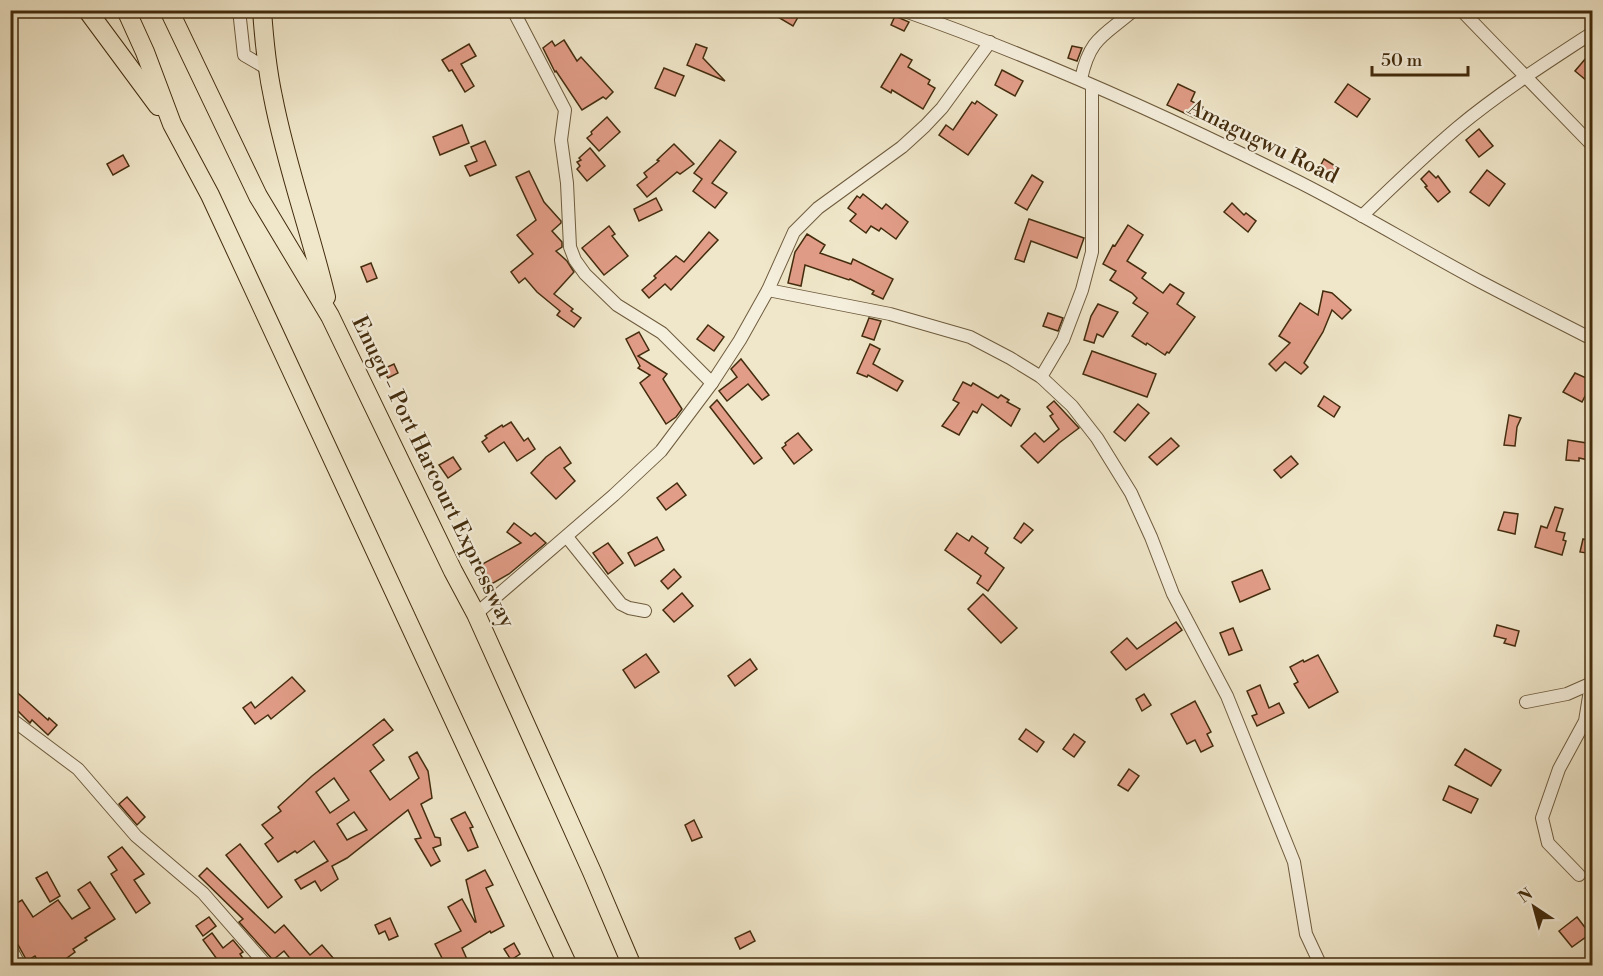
<svg xmlns="http://www.w3.org/2000/svg" width="1603" height="976" font-family="'Libre Bodoni',serif">
<style>
.building{fill:#e29d88;stroke:#432c0d;stroke-width:1.5;fill-rule:evenodd}
.lines{fill:none;stroke-linecap:round;stroke-linejoin:round}
.minor-casing{stroke:#6e5b3c;stroke-width:14}
.highway-casing{stroke:#432c0d;stroke-width:20}
.minor{stroke:#f5efdd;stroke-width:12}
.highway{stroke:#f0e7ca;stroke-width:18}
.labels{text-anchor:middle;dominant-baseline:central;stroke-width:4.5;stroke-linejoin:round;paint-order:stroke}
.street-label{font-size:22px;fill:#432c0d;stroke:#f5efdd}
</style>
<rect width="100%" height="100%" fill="#f0e7ca"/>
<filter id="stains"><feTurbulence type="fractalNoise" baseFrequency=".00333" numOctaves="4"/><feColorMatrix values="0 0 0 0 .2 0 0 0 0 .09 0 0 0 0 .02 0 0 0 .5 -.17"/></filter>
<radialGradient id="worn" r=".72"><stop offset=".6" stop-color="#630" stop-opacity="0"/><stop offset="1" stop-color="#630" stop-opacity=".3"/></radialGradient>
<!-- building -->
<g class="building">
<polygon points="766,10 802,10 793,26"/>
<polygon points="895,16 909,22 904,31 891,25"/>
<polygon points="564,40 577,61 581,57 613,92 606,99 603,97 582,110 556,71 555,72 543,48 552,41 555,46"/>
<polygon points="469,44 476,56 461,64 474,86 465,92 452,70 449,71 442,60"/>
<polygon points="696,44 707,48 703,58 725,81 687,65"/>
<polygon points="1072,46 1082,48 1077,61 1068,58"/>
<polygon points="901,54 912,60 908,67 930,80 928,84 935,88 923,109 892,90 891,93 881,87"/>
<polygon points="1586,58 1593,64 1593,86 1575,71"/>
<polygon points="664,68 684,76 675,96 655,88"/>
<polygon points="1002,70 1023,81 1015,96 995,85"/>
<polygon points="1178,84 1195,92 1191,101 1203,107 1197,119 1167,105"/>
<polygon points="1348,84 1370,99 1357,117 1335,102"/>
<polygon points="977,101 997,115 968,155 939,135 946,125 953,130 972,102 975,104"/>
<polygon points="607,117 620,132 599,151 587,138 592,134 591,132"/>
<polygon points="462,125 469,143 440,155 433,137"/>
<polygon points="1479,129 1493,146 1479,157 1466,140"/>
<polygon points="720,140 736,152 712,183 727,193 715,208 693,191 702,179 694,173"/>
<polygon points="485,141 496,165 470,176 465,166 477,161 471,147"/>
<polygon points="674,144 694,164 680,174 677,172 647,197 637,185 647,177 644,173 659,161 657,160"/>
<polygon points="590,148 605,166 587,181 577,169 580,166 577,162 581,160 579,158"/>
<polygon points="123,155 129,166 113,175 107,164"/>
<polygon points="1324,159 1340,169 1333,181 1317,172"/>
<polygon points="1487,170 1505,184 1489,206 1470,192"/>
<polygon points="529,171 544,202 561,221 561,223 552,231 562,242 562,247 556,251 567,261 574,272 554,294 573,309 571,311 581,318 574,327 557,315 560,311 537,292 525,278 519,283 511,272 533,254 517,235 536,220 516,177"/>
<polygon points="1429,171 1436,178 1438,176 1450,192 1438,202 1425,187 1427,186 1421,179"/>
<polygon points="1032,175 1043,182 1027,210 1015,203"/>
<polygon points="863,194 882,209 886,204 908,222 896,239 881,228 879,231 871,226 866,233 850,221 856,214 848,208 857,196 860,198"/>
<polygon points="656,198 662,210 639,221 634,209"/>
<polygon points="1232,203 1244,215 1246,213 1256,221 1248,232 1224,212"/>
<polygon points="1029,219 1084,238 1077,258 1031,241 1024,262 1015,259"/>
<polygon points="1128,225 1143,235 1127,261 1146,273 1142,278 1163,293 1170,284 1184,293 1177,304 1195,317 1169,353 1167,352 1165,355 1147,343 1146,345 1132,336 1148,313 1133,303 1137,298 1132,293 1110,280 1116,271 1103,264 1113,245 1115,246"/>
<polygon points="609,226 615,234 612,236 628,256 604,275 582,248"/>
<polygon points="709,232 718,240 671,290 665,284 649,298 642,290 656,278 654,276 676,256 684,262"/>
<polygon points="807,234 825,245 820,253 851,264 853,259 893,279 883,299 872,294 874,291 850,279 849,280 805,265 801,286 788,283 795,252"/>
<polygon points="371,263 377,278 367,282 361,267"/>
<polygon points="1323,291 1332,293 1351,310 1342,319 1332,310 1323,332 1304,363 1308,367 1301,374 1285,362 1276,371 1269,364 1290,343 1279,336 1300,303 1318,315"/>
<polygon points="1098,304 1118,312 1103,337 1097,334 1094,343 1084,340 1091,316"/>
<polygon points="1048,313 1063,318 1058,331 1043,326"/>
<polygon points="869,318 881,321 874,340 862,336"/>
<polygon points="708,325 724,337 714,351 697,339"/>
<polygon points="639,332 649,350 638,356 667,374 663,379 682,409 676,417 666,424 640,383 650,375 638,368 640,366 626,339"/>
<polygon points="870,344 880,349 873,364 903,381 897,391 868,375 867,377 857,373"/>
<polygon points="1092,351 1156,374 1147,397 1083,374"/>
<polygon points="741,359 769,395 762,400 748,384 727,401 719,391 737,377 731,369"/>
<polygon points="394,364 398,373 388,378 383,369"/>
<polygon points="1575,373 1593,381 1582,402 1563,392"/>
<polygon points="963,382 971,386 973,383 998,398 1001,395 1009,400 1007,402 1020,409 1011,426 982,404 977,413 973,411 959,435 942,426 959,403 953,400"/>
<polygon points="1324,396 1340,407 1334,417 1318,406"/>
<polygon points="717,400 762,458 754,464 710,407"/>
<polygon points="1054,401 1079,428 1059,443 1038,463 1021,446 1035,433 1044,442 1059,429 1050,416 1053,414 1047,407"/>
<polygon points="1138,404 1149,413 1125,441 1114,432"/>
<polygon points="1509,415 1521,418 1517,427 1515,446 1504,445"/>
<polygon points="511,422 524,441 528,438 535,449 517,461 504,442 489,452 482,442 487,438 485,436 502,425 503,427"/>
<polygon points="798,433 812,450 794,464 782,448 786,445 785,443"/>
<polygon points="1171,438 1179,446 1157,465 1149,457"/>
<polygon points="1568,440 1593,444 1593,461 1579,458 1579,461 1566,460"/>
<polygon points="560,447 571,463 564,468 575,481 556,499 531,473 546,457"/>
<polygon points="1291,456 1298,464 1281,478 1274,470"/>
<polygon points="453,457 461,469 448,478 439,465"/>
<polygon points="677,483 686,495 666,510 657,498"/>
<polygon points="1555,507 1563,509 1556,531 1565,533 1563,540 1566,541 1562,555 1535,547 1541,526 1547,528"/>
<polygon points="1504,512 1518,514 1515,534 1498,530"/>
<polygon points="514,523 531,536 535,533 546,543 509,574 488,586 477,567 521,543 507,532"/>
<polygon points="1024,523 1033,530 1021,543 1014,538"/>
<polygon points="957,533 969,541 972,536 988,548 985,553 1004,568 988,591 977,583 981,576 945,550"/>
<polygon points="657,537 664,550 635,566 628,553"/>
<polygon points="1583,539 1593,541 1593,554 1580,552"/>
<polygon points="608,543 623,563 608,574 593,553"/>
<polygon points="674,569 681,577 668,589 661,581"/>
<polygon points="1262,570 1270,589 1240,602 1232,582"/>
<polygon points="682,593 693,606 674,622 663,610"/>
<polygon points="983,594 1017,628 1001,643 968,609"/>
<polygon points="1176,622 1182,630 1126,670 1111,652 1127,638 1137,649"/>
<polygon points="1497,625 1519,631 1515,646 1504,643 1506,639 1494,636"/>
<polygon points="1233,628 1242,650 1229,655 1220,633"/>
<polygon points="646,654 659,672 635,688 623,670"/>
<polygon points="1318,655 1338,692 1309,708 1294,684 1298,682 1290,667 1303,660 1304,662"/>
<polygon points="750,659 757,669 735,686 728,676"/>
<polygon points="292,677 305,691 271,719 268,715 255,724 243,708 251,702 255,708"/>
<polygon points="1260,685 1269,708 1279,703 1284,713 1257,726 1252,716 1257,714 1247,691"/>
<polygon points="10,686 48,720 49,718 57,725 48,735 32,720 30,723 10,703"/>
<polygon points="1144,694 1151,705 1142,711 1136,699"/>
<polygon points="1195,701 1211,732 1207,734 1213,746 1201,752 1195,740 1187,744 1171,714"/>
<path d="M384,719L393,730L373,745L384,760L370,771L390,800L419,778L409,757L417,752L428,771L432,798L421,804L435,837L440,838L441,845L433,848L440,861L431,866L415,839L421,838L408,810L347,858L332,866L338,879L321,891L315,881L301,889L295,880L328,861L314,841L297,853L295,851L278,862L265,844L273,838L262,825L281,811L278,807L312,776ZM334,778L349,800L330,813L316,792ZM354,812L367,830L347,840L337,824Z"/>
<polygon points="1026,729 1044,742 1037,752 1019,739"/>
<polygon points="1074,734 1085,742 1074,757 1063,749"/>
<polygon points="1465,749 1501,770 1491,786 1455,765"/>
<polygon points="1129,769 1139,776 1128,791 1118,785"/>
<polygon points="1449,786 1478,799 1471,813 1443,800"/>
<polygon points="127,797 145,817 137,825 119,804"/>
<polygon points="465,812 473,827 470,828 478,847 468,851 451,819"/>
<polygon points="694,820 702,837 692,841 685,825"/>
<polygon points="240,844 282,897 268,908 226,855"/>
<polygon points="122,847 144,874 134,880 150,903 136,913 111,874 117,870 108,857"/>
<polygon points="207,868 275,933 284,925 310,955 322,945 340,966 324,966 320,960 316,963 318,966 296,966 284,951 273,960 239,922 243,919 199,876"/>
<polygon points="485,870 493,885 486,888 504,926 491,933 490,931 462,948 470,966 446,966 435,944 461,931 448,907 462,899 475,922 476,922 466,880"/>
<polygon points="47,872 60,896 50,902 36,878"/>
<polygon points="90,882 115,919 85,938 87,940 73,949 75,952 60,963 53,966 41,966 35,956 27,961 17,943 10,939 10,922 14,920 10,915 10,907 22,900 33,917 58,900 72,919 90,908 78,890"/>
<polygon points="209,917 216,926 203,936 196,926"/>
<polygon points="1577,917 1590,934 1572,947 1559,931"/>
<polygon points="390,918 398,936 389,940 385,931 379,934 375,925"/>
<polygon points="750,931 755,941 740,949 735,938"/>
<polygon points="212,933 223,948 233,940 243,952 240,954 248,966 222,966 203,940"/>
<polygon points="514,943 520,954 511,960 504,949"/>
</g>
<g class="lines">
<defs>
<g id="minor">
<polyline points="239,10 244,55 268,69"/>
<polyline points="513,10 565,110 561,140 567,183 570,247 575,260 585,274 617,305 662,333 712,383"/>
<path d="M902,10C1039,58 1171,118 1301,183C1362,214 1419,249 1479,281C1517,301 1555,320 1592,339"/>
<polyline points="1461,10 1592,145"/>
<path d="M1081,79C1090,37 1104,36 1134,10"/>
<path d="M1362,216C1393,186 1424,156 1457,128C1499,93 1546,63 1592,33"/>
<polyline points="768,290 890,314 970,337 1010,358 1041,377 1072,406 1097,438 1131,493 1151,537 1173,594 1227,696 1294,862 1306,934 1321,966"/>
<polyline points="1041,377 1063,340 1082,290 1092,252 1092,86"/>
<polyline points="567,537 621,604 629,608 645,611"/>
<polyline points="476,614 614,495 661,451 712,383 740,340 768,290 794,232 818,208 902,147 925,126 942,108 990,42"/>
<polyline points="1526,702 1567,694 1592,683"/>
<polyline points="10,718 78,769 136,836 203,893 267,966"/>
<polyline points="1579,875 1548,843 1542,818 1559,769 1585,721 1591,684"/>
<polyline points="10,947 20,966"/>
</g>
<g id="highway">
<polyline points="87,10 158,106"/>
<polyline points="126,10 145,52 172,124 210,195 568,966"/>
<polyline points="169,10 258,196 330,316 453,571 476,614 592,872 632,966"/>
<path d="M262,10C264,39 267,69 273,97C286,165 310,230 326,297"/>
</g>
</defs>
<!-- minor casing -->
<use href="#minor" class="minor-casing"/>
<!-- highway casing -->
<use href="#highway" class="highway-casing"/>
<!-- minor -->
<use href="#minor" class="minor"/>
<!-- highway -->
<use href="#highway" class="highway"/>
</g>
<g class="labels">
<!-- street labels -->
<g class="street-label">
<text transform="translate(1263 142) rotate(26)">Amagugwu Road</text>
<text transform="translate(433 472) rotate(64)">Enugu - Port Harcourt Expressway</text>
</g>
</g>
<!-- margin -->
<rect width="1603" height="976" fill="none" stroke="#f0e7ca" stroke-width="36"/>
<rect x="12" y="12" width="1579" height="952" fill="none" stroke="#432c0d" stroke-width="3"/>
<rect x="18" y="18" width="1567" height="940" fill="none" stroke="#432c0d" stroke-width="1.5"/>
<!-- north arrow -->
<g transform="translate(1534 907) rotate(324)" stroke="#f5efdd" stroke-width="4.5" paint-order="stroke">
<path d="M0-4.5L10 22L0 15L-10 22Z" fill="#432c0d"/>
<text y="-9" font-size="16" font-weight="bold" text-anchor="middle" fill="#432c0d">N</text>
</g>
<!-- scale -->
<path d="M1372 66v9h96v-9" fill="none" stroke="#432c0d" stroke-width="3"/>
<text x="1381" y="66" font-size="18" fill="#432c0d" stroke="#f5efdd" stroke-width="4.5" paint-order="stroke">50 m</text>
<rect width="100%" height="100%" filter="url(#stains)"/>
<rect width="100%" height="100%" fill="url(#worn)"/>
</svg>
